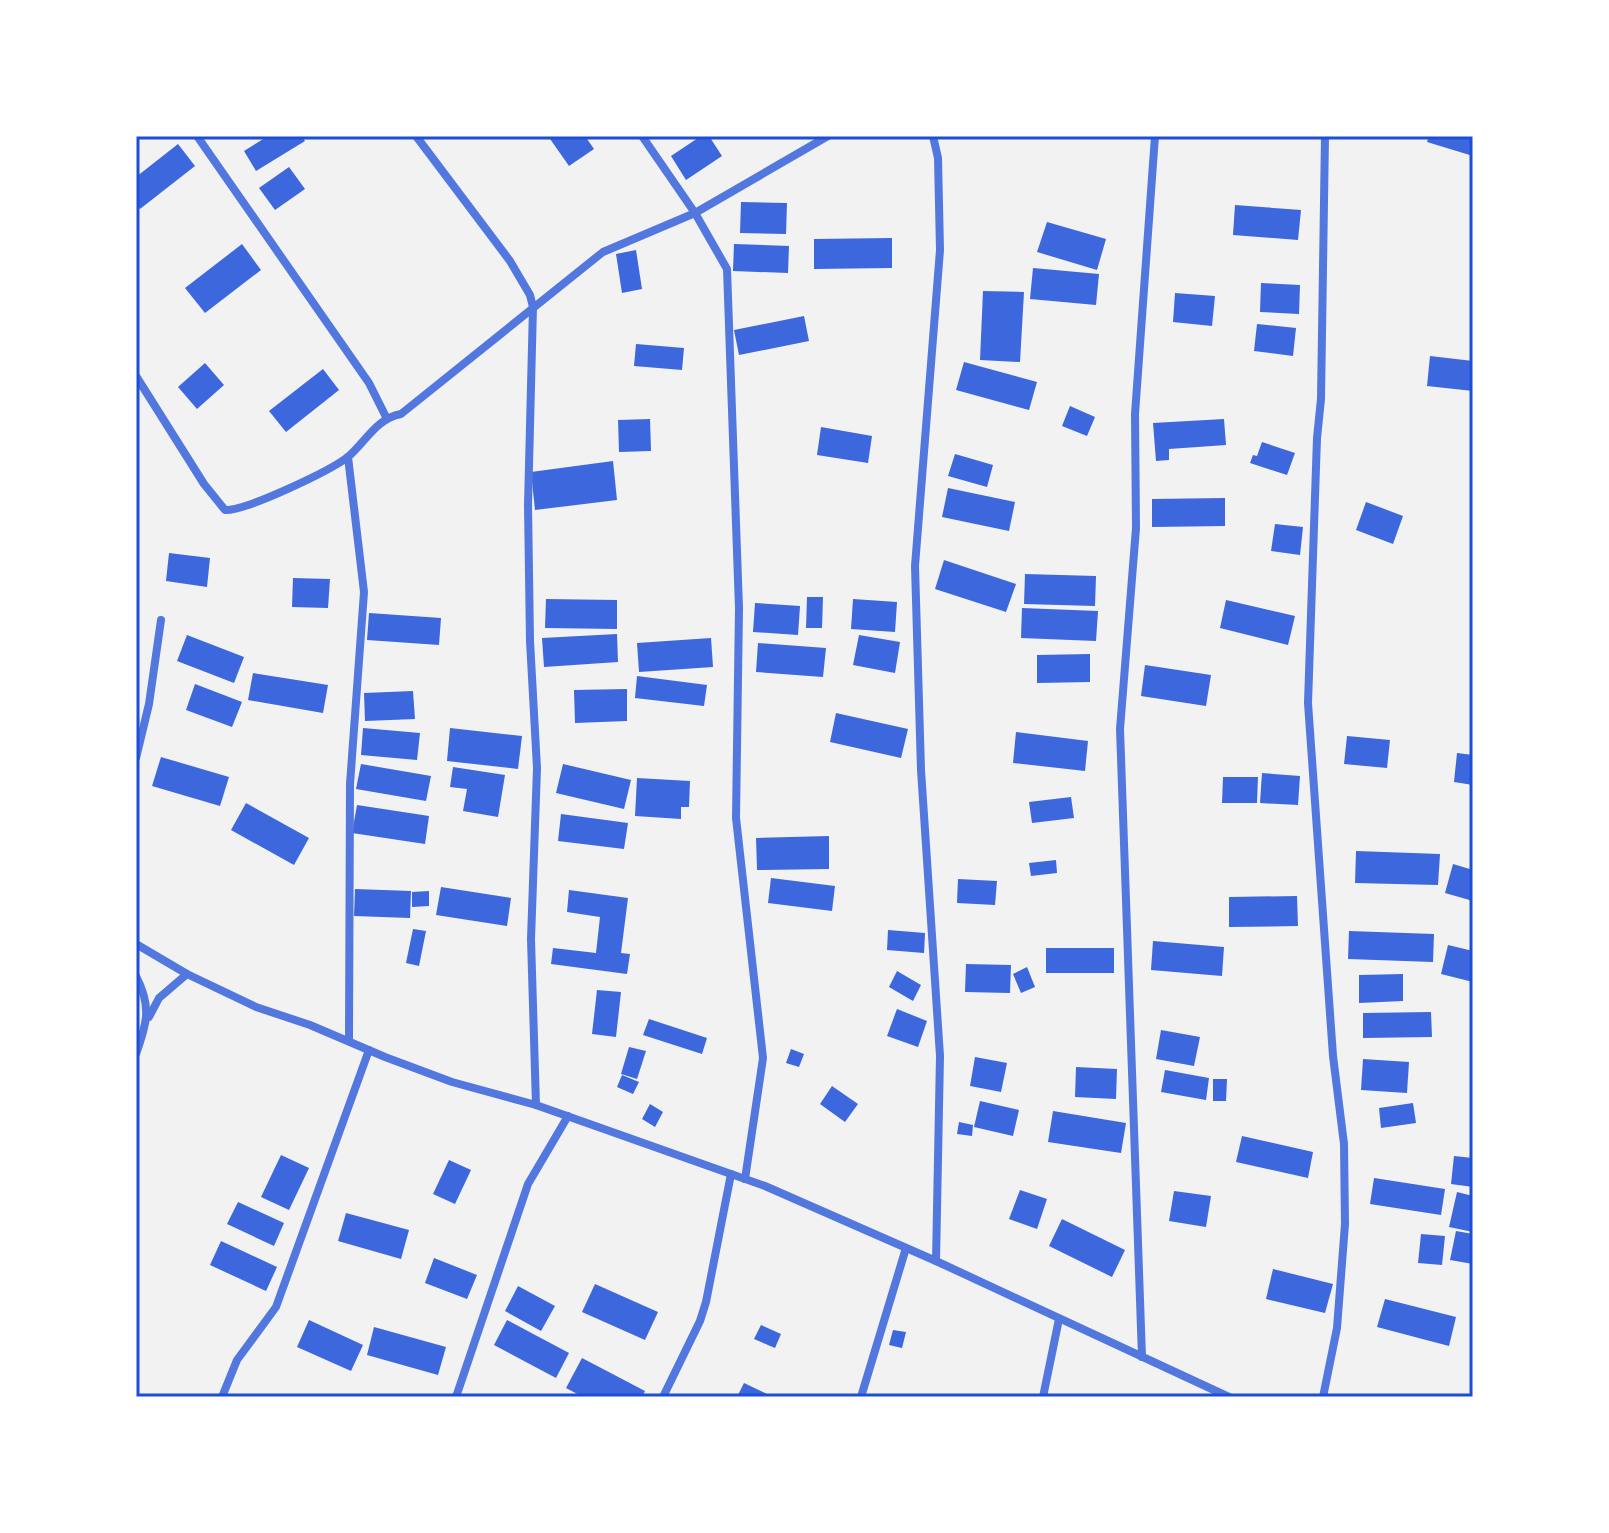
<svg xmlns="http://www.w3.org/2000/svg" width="1609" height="1533" font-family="'PT Serif',serif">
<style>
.building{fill:#3d67dc}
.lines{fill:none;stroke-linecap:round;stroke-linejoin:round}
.minor{stroke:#5277de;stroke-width:8}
.neatline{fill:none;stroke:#1d4ed8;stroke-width:3}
</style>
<rect width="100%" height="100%" fill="#f2f2f2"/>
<!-- building -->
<g class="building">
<polygon points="268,136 302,136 305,141 256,171 244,151"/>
<polygon points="548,136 585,136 594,149 569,166"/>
<polygon points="701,136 709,136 722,156 686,180 671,156"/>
<polygon points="1429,136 1473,136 1473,156 1427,142"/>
<polygon points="178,144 195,166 140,209 136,203 136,177"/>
<polygon points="289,167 305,189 275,210 259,188"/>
<polygon points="741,202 787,203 786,234 740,233"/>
<polygon points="1235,205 1301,210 1298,240 1233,235"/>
<polygon points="1047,222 1106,239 1097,270 1037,252"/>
<polygon points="892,238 892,268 814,269 814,239"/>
<polygon points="242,244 261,270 205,313 185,288"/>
<polygon points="734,244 789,246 788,273 733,271"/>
<polygon points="636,250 642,289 622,293 616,254"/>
<polygon points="1033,268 1099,274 1096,305 1030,299"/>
<polygon points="1261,283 1300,285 1299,314 1260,312"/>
<polygon points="983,291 1024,292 1020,362 980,360"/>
<polygon points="1175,293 1215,296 1212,326 1173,322"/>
<polygon points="804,316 809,341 739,355 734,330"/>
<polygon points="1257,324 1296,328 1293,356 1254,351"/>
<polygon points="636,344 684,348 682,370 634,366"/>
<polygon points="1430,356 1473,361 1473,391 1427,386"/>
<polygon points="964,362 1037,382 1029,410 956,390"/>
<polygon points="205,363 224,385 197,409 178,387"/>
<polygon points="323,369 339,390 286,432 269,411"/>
<polygon points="1070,406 1095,417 1087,436 1062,426"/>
<polygon points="650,419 651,451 619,452 618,420"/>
<polygon points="1224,419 1226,445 1169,449 1169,460 1156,461 1153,423"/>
<polygon points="821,427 872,436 868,463 817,455"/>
<polygon points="1262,442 1295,453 1287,475 1250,463 1253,455 1257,456"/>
<polygon points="955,454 993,465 987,487 948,476"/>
<polygon points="613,461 617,500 535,510 531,472"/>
<polygon points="948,488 1015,502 1009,531 942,517"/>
<polygon points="1225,498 1225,526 1152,527 1152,499"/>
<polygon points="1366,502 1403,516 1393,544 1356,530"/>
<polygon points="1275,524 1303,527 1300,555 1271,551"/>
<polygon points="169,553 210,558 207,587 166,581"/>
<polygon points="944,560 1016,584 1006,612 935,589"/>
<polygon points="1025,574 1096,576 1095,606 1024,604"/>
<polygon points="293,578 330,579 328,608 292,607"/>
<polygon points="807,597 823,597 822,628 806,628"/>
<polygon points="546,599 617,600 617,629 545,628"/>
<polygon points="853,599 897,602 895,632 851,629"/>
<polygon points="1226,600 1295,616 1288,645 1220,628"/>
<polygon points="755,603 800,606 798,635 753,632"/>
<polygon points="1022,608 1098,611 1096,641 1021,638"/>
<polygon points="369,613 441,618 439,645 367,640"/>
<polygon points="617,634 618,662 544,667 542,638"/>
<polygon points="187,635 244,657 234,683 177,661"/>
<polygon points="859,635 900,642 895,673 853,665"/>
<polygon points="711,638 713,667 639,672 637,643"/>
<polygon points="758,643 826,648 823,677 756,672"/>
<polygon points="1090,654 1090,682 1037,683 1037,655"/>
<polygon points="1145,665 1211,675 1206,706 1141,696"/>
<polygon points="253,673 328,685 323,713 248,700"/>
<polygon points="637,676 707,685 704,706 635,698"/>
<polygon points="195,684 242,702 232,727 186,710"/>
<polygon points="627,689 627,721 575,723 574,690"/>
<polygon points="413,691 415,719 365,721 364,693"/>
<polygon points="836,713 908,729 901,758 830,742"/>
<polygon points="363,728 420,733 417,760 361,755"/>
<polygon points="450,728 522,736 518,769 447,761"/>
<polygon points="1016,732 1088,741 1085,771 1013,763"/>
<polygon points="1347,736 1390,740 1387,768 1344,764"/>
<polygon points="1457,753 1473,755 1473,785 1454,782"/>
<polygon points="161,757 229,777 220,806 152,786"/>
<polygon points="361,764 431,776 426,801 356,789"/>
<polygon points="563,764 631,780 624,809 556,793"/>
<polygon points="453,767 505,775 498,817 463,811 467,789 450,787"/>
<polygon points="1262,773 1300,776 1298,805 1260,803"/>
<polygon points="1223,777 1258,777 1257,803 1222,803"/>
<polygon points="637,778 690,781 689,807 681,807 681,819 635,816"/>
<polygon points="1071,797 1074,818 1032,823 1029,802"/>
<polygon points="246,803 309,838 294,865 231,830"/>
<polygon points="357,805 429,816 425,844 352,833"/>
<polygon points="561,814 628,823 624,849 558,841"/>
<polygon points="829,836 829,869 757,870 756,838"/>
<polygon points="1356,851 1440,854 1438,885 1355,883"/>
<polygon points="1056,860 1057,873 1031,876 1029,863"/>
<polygon points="1453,864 1473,870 1473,901 1445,893"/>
<polygon points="771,878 835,886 832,911 768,903"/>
<polygon points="958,879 997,881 995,905 957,903"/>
<polygon points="441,887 511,898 507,926 436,915"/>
<polygon points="355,889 411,891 410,918 354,916"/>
<polygon points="569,890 628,898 621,953 630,954 627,974 551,964 553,948 596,953 600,917 567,912"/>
<polygon points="429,891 429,906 412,907 412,892"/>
<polygon points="1297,896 1298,926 1229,927 1229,897"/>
<polygon points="413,929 426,931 419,966 406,963"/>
<polygon points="888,930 925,933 924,953 887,950"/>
<polygon points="1349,931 1434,934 1433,962 1348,959"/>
<polygon points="1153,941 1224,947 1222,976 1151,970"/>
<polygon points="1448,945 1473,951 1473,982 1441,974"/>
<rect x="1046" y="948" width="68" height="25"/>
<polygon points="966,964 1011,965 1010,993 965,992"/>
<polygon points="1027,967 1035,987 1021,993 1013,974"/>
<polygon points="897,971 921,985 913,1001 889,987"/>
<polygon points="1403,974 1403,1001 1359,1003 1359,975"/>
<polygon points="597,990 621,992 616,1037 592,1034"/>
<polygon points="897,1009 927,1021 918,1047 887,1036"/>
<polygon points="1431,1012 1432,1037 1363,1038 1363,1013"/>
<polygon points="649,1019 707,1038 702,1054 643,1035"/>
<polygon points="1161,1030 1200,1037 1194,1066 1156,1059"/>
<polygon points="629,1047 646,1051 637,1079 621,1074"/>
<polygon points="791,1049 804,1054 799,1067 786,1063"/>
<polygon points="975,1057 1007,1063 1001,1092 970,1086"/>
<polygon points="1363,1059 1409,1062 1407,1093 1361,1090"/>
<polygon points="1076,1067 1117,1069 1116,1099 1075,1097"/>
<polygon points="1165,1070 1209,1078 1206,1100 1161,1092"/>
<polygon points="622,1075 639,1082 633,1094 617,1087"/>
<polygon points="1213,1079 1227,1079 1226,1101 1213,1101"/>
<polygon points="832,1086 858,1104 845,1122 820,1104"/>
<polygon points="980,1101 1019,1110 1013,1136 974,1127"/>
<polygon points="1413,1103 1416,1123 1381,1128 1379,1108"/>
<polygon points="650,1104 663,1112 655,1127 642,1119"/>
<polygon points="1053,1111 1126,1123 1121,1153 1048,1142"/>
<polygon points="959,1122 973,1125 972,1136 957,1134"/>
<polygon points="1242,1136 1313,1152 1308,1178 1236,1162"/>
<polygon points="281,1155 309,1168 289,1210 261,1197"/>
<polygon points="1454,1156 1473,1158 1473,1187 1451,1184"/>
<polygon points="449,1160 471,1170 455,1204 433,1194"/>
<polygon points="1374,1178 1445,1189 1441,1215 1370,1204"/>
<polygon points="1020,1190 1047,1199 1037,1229 1009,1219"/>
<polygon points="1174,1191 1211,1196 1206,1227 1169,1221"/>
<polygon points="1457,1192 1473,1196 1473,1232 1449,1227"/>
<polygon points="238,1202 284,1223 274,1246 227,1224"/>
<polygon points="346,1213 409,1230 401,1259 338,1241"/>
<polygon points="1062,1219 1125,1250 1112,1277 1049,1246"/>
<polygon points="1456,1231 1473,1234 1473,1264 1450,1260"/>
<polygon points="1421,1234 1445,1236 1442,1265 1418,1263"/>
<polygon points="221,1241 277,1267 266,1291 210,1265"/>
<polygon points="434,1258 477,1275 467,1299 425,1283"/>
<polygon points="1273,1269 1333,1284 1325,1313 1266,1299"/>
<polygon points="595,1284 658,1312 645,1340 582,1312"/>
<polygon points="518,1286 555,1306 541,1331 505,1311"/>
<polygon points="1385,1299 1456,1317 1449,1346 1377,1327"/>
<polygon points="309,1320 363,1345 351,1371 297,1347"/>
<polygon points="507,1320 569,1353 556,1378 494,1345"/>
<polygon points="761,1325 781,1334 775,1348 754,1339"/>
<polygon points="374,1327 446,1347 438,1375 367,1355"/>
<polygon points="893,1330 906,1332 902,1348 889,1345"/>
<polygon points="582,1358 645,1391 642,1397 583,1397 566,1388"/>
<polygon points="744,1383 767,1394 765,1397 737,1397"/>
</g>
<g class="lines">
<!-- minor -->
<g class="minor">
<polyline points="197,136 369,383 386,417"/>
<polyline points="416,136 510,261 530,295 533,307 528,505 530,641 537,768 531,939 536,1105"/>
<polyline points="642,136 695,213 727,269 739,608 736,818 763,1058 745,1179"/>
<polyline points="933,136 938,158 940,250 915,566 921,770 940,1056 936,1261"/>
<path d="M136,376L204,484L225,510C246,511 332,470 349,456C367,440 376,419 401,414L603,252L695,213L828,136"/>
<polyline points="348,457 364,592 350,784 349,1041"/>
<polyline points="136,758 149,704 161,620"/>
<polyline points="136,944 187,974 256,1007 310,1025 385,1057 452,1082 536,1105 765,1186 936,1261 1229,1397"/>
<path d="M136,976C152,1007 147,1023 136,1054"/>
<polyline points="149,1017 159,998 187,974"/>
<polyline points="1142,1357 1120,729 1136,528 1135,414 1155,136"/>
<polyline points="222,1397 237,1360 276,1307 369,1050"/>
<polyline points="456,1397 528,1184 568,1116"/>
<polyline points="663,1397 700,1321 706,1302 731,1174"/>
<polyline points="861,1397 906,1248"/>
<polyline points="1043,1397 1059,1319"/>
<polyline points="1323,1397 1337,1328 1345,1224 1344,1144 1333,1056 1308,703 1317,438 1321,399 1325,136"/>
</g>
</g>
<!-- border -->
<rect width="1609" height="1533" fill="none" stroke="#ffffff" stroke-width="276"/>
<rect x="138" y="138" width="1333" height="1257" class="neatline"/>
</svg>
